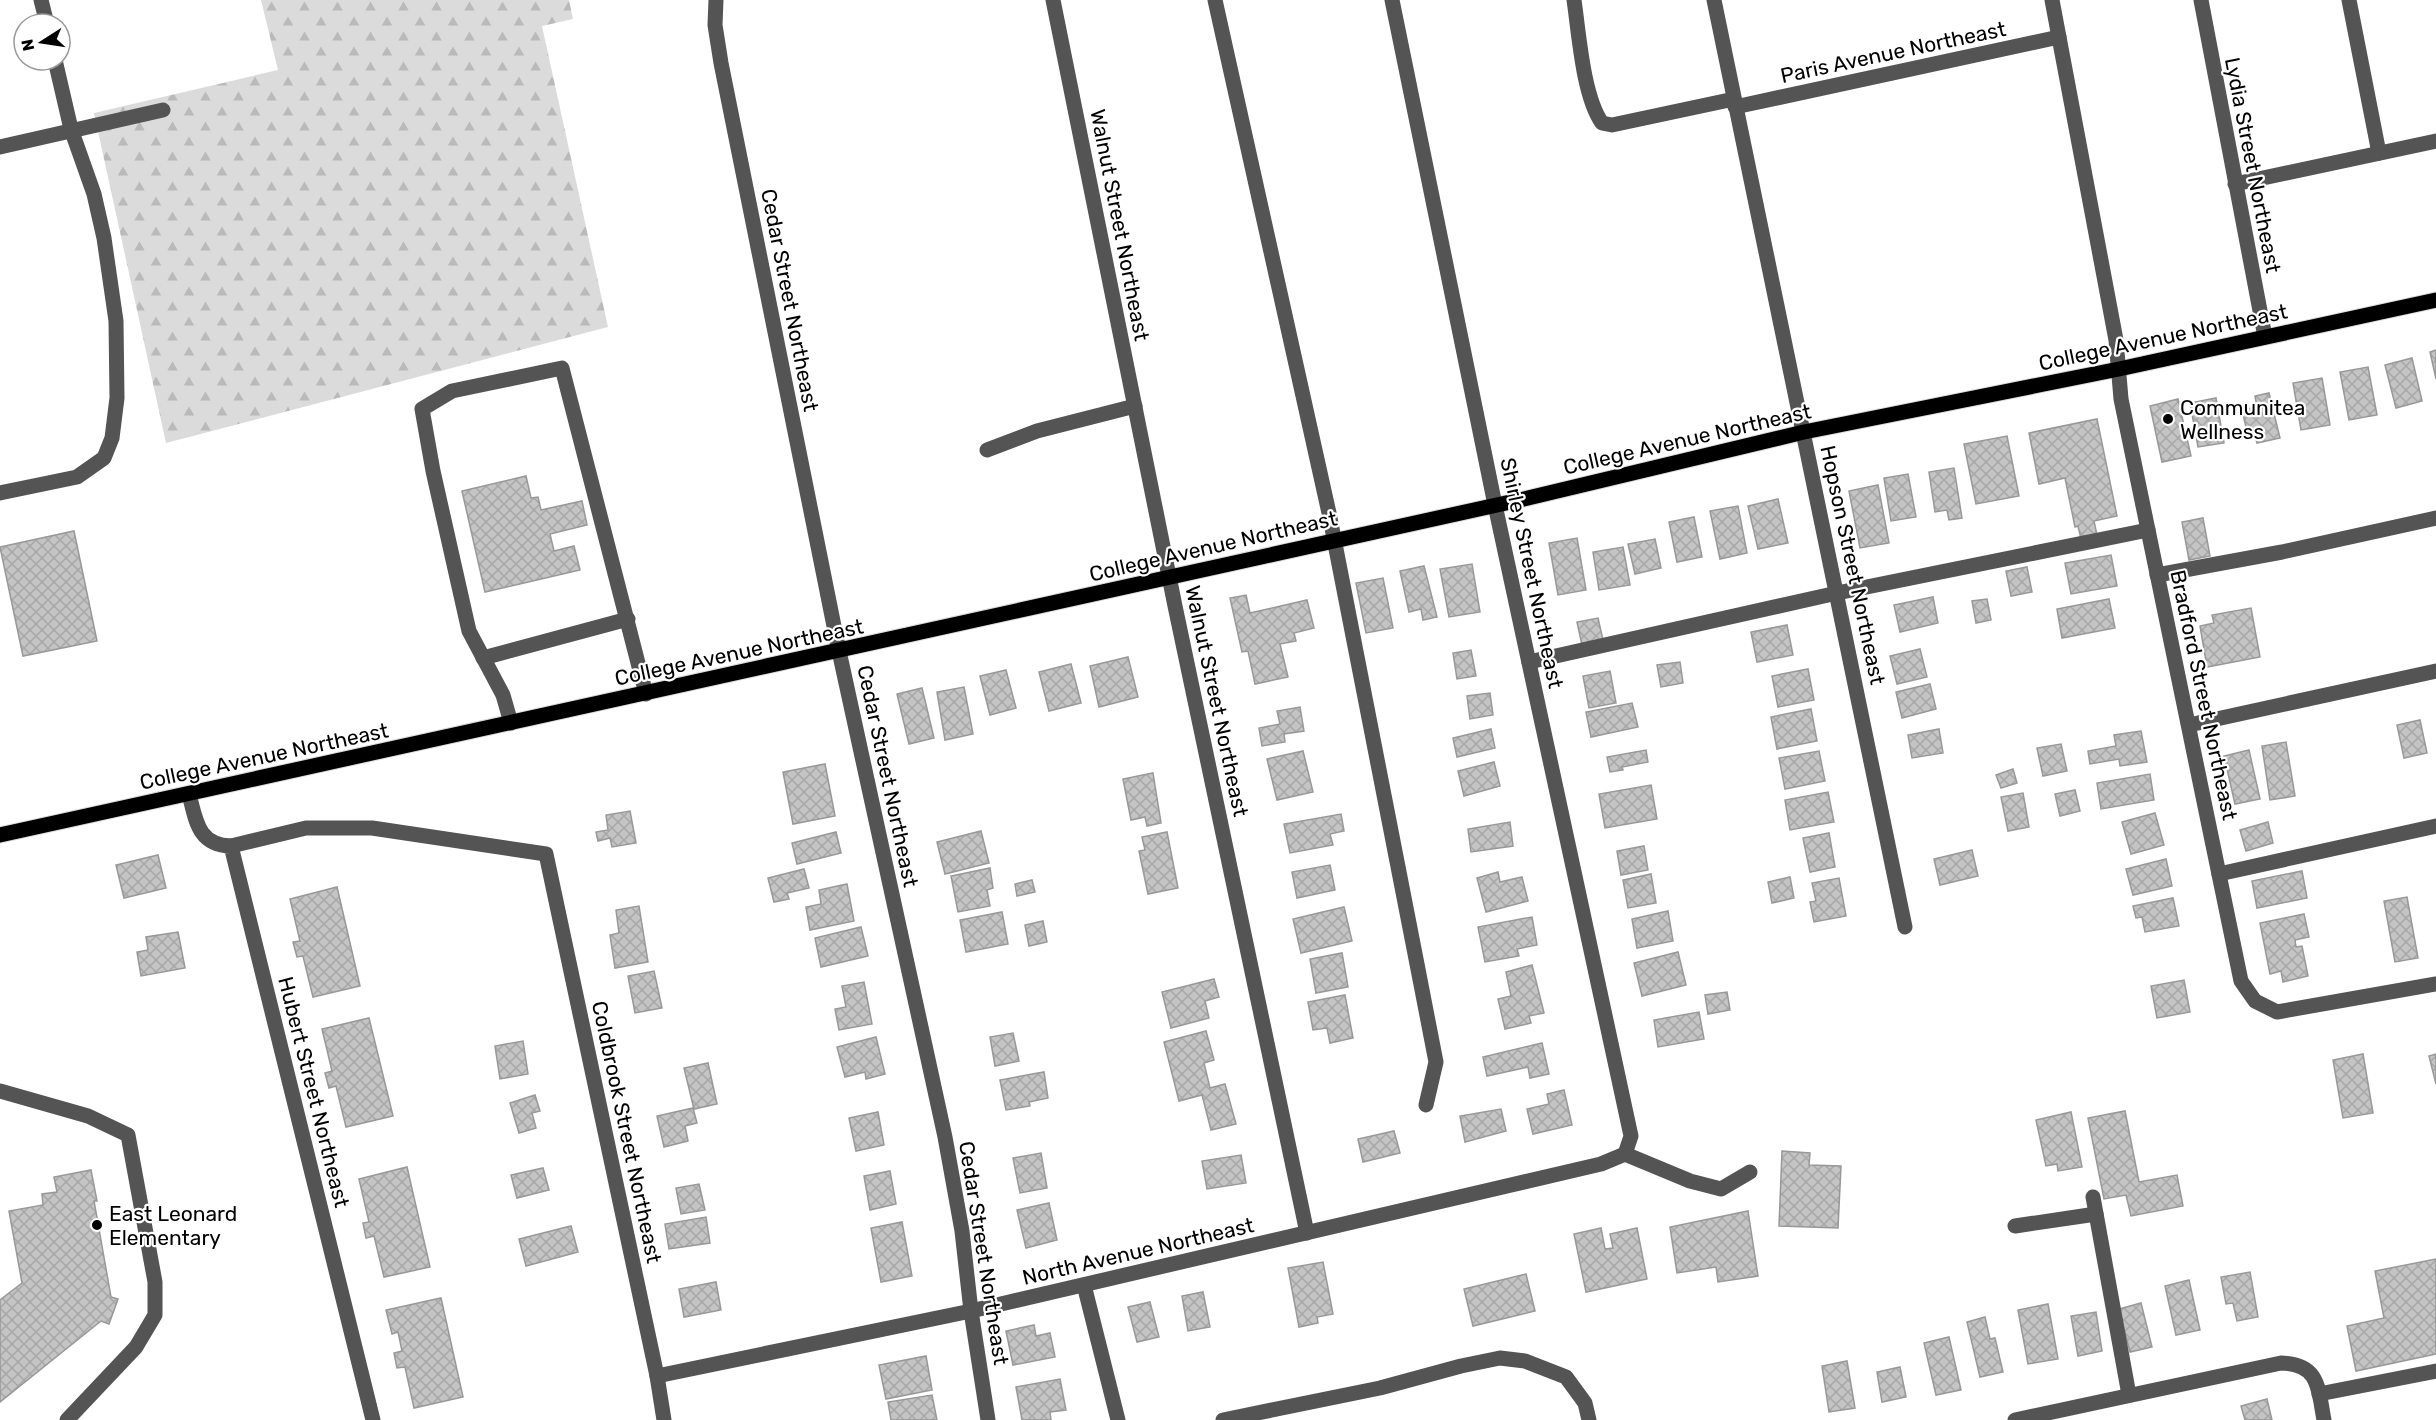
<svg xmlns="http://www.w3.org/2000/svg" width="2436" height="1420" font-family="Rubik,sans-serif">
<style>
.forest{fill:url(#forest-firs)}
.building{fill:url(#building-cross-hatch);stroke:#989898;stroke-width:1.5}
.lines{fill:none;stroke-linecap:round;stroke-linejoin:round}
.major-casing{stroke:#dbdbdb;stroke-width:17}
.minor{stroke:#545454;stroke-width:15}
.major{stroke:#000;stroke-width:15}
.poi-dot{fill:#000;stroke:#fff;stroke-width:2}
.labels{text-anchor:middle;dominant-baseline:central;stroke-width:4.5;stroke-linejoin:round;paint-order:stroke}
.street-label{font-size:21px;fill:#000;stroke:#fff}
.poi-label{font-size:21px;fill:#000;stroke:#fff;text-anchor:start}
</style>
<defs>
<pattern id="forest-firs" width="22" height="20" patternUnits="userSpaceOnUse" patternTransform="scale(1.5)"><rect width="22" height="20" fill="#dbdbdb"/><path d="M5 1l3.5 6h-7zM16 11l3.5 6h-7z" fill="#bababa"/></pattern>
<pattern id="building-cross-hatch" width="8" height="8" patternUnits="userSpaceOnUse" patternTransform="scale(1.5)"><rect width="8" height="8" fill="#c4c4c4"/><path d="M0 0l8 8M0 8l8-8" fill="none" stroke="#a7a7a7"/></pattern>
</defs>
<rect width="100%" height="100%" fill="#fff"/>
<!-- forest -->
<polygon class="forest" points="261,0 569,0 573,19 542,26 608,327 166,443 94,113 278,70"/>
<!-- building -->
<g class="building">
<polygon points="2436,350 2436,379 2430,352"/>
<polygon points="2412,358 2422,401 2396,408 2385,365"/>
<polygon points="2368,367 2377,415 2349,420 2340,372"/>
<polygon points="2322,378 2330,425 2301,430 2293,383"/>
<polygon points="2269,393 2280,438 2257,443 2255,435 2248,436 2242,410 2257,407 2255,396"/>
<polygon points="2216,398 2224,443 2198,447 2190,403"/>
<polygon points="2178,399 2191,456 2162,462 2150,406"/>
<polygon points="2097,419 2117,516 2094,521 2097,535 2081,539 2078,526 2075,527 2065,478 2039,484 2029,433"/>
<polygon points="2007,436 2019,496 1976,504 1964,444"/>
<polygon points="1954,468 1962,518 1949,520 1947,510 1935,512 1929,472"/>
<polygon points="1908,474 1916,517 1891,521 1884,478"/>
<polygon points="526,476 531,498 538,497 541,510 582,501 587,525 550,534 554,551 574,546 580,570 485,592 462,491"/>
<polygon points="1878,485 1889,543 1860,548 1849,491"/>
<polygon points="1778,499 1788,543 1758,549 1748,506"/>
<polygon points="1738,506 1747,553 1720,559 1710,511"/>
<polygon points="1694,517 1702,557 1677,562 1669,522"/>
<polygon points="2203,518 2210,556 2189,560 2182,522"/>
<polygon points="74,531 97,641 23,656 0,547"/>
<polygon points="1577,538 1586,590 1558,595 1549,543"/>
<polygon points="1655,539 1661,568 1635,574 1628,544"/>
<polygon points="1623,547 1630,585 1599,590 1593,552"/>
<polygon points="2111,555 2117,586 2071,594 2065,563"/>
<polygon points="1472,564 1480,612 1449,617 1440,569"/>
<polygon points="1424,566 1437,617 1423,620 1421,609 1409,612 1400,571"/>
<polygon points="2027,567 2032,592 2011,596 2006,571"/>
<polygon points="1383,578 1393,628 1366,633 1356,583"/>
<polygon points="1246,595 1250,613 1307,600 1314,628 1294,633 1296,641 1280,644 1288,677 1255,684 1248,651 1242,652 1230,598"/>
<polygon points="1933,597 1938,623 1900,632 1894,605"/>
<polygon points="1987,599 1991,620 1976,623 1972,601"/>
<polygon points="2109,599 2115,628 2062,638 2057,609"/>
<polygon points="2251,608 2260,657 2207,667 2200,626 2214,623 2212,615"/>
<polygon points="1598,618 1603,640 1582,645 1577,622"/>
<polygon points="1787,625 1793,655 1757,662 1751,632"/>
<polygon points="1920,649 1927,677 1897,684 1890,656"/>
<polygon points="1471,650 1476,676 1457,679 1453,653"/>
<polygon points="1128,657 1138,697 1099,707 1090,666"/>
<polygon points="1680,662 1683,683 1661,687 1657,665"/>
<polygon points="1071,664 1081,703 1049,711 1039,672"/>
<polygon points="1808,669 1814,700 1778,707 1772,676"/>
<polygon points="1006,670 1016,708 990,715 980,676"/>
<polygon points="1610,671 1616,703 1589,708 1583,676"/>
<polygon points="1930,684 1936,709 1902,718 1896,692"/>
<polygon points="964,687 973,734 945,740 937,692"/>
<polygon points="922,688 934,738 909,744 897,694"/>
<polygon points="1490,693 1493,715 1470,719 1467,696"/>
<polygon points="1632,703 1638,727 1591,737 1586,712"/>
<polygon points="1300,707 1304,731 1284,734 1285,742 1262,746 1259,728 1280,724 1277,711"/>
<polygon points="1811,709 1817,741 1777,749 1771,717"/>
<polygon points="2420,720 2427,753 2404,758 2397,725"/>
<polygon points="1491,729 1495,748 1457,757 1453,738"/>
<polygon points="1939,729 1943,753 1912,758 1908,735"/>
<polygon points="2141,731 2147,762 2120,766 2119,759 2090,764 2088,751 2116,746 2114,735"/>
<polygon points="2286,742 2295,796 2270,800 2262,746"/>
<polygon points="2061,744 2067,771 2043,776 2037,748"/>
<polygon points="1646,750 1648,762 1622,767 1623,770 1610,772 1607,757"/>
<polygon points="2249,750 2260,799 2235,804 2224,756"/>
<polygon points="1303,751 1313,792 1277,800 1267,759"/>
<polygon points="1819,751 1825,781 1785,789 1779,758"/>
<polygon points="1494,762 1500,786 1464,796 1458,771"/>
<polygon points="825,764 835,816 793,824 783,772"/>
<polygon points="2013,769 2017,783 2001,788 1996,775"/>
<polygon points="1153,773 1161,823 1147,826 1145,817 1131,820 1123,779"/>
<polygon points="2150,774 2154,800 2101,809 2097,783"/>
<polygon points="1651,785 1657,819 1605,828 1599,794"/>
<polygon points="2075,790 2080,811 2060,816 2055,794"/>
<polygon points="1828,792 1834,822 1790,830 1785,800"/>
<polygon points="2023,793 2029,827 2008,831 2001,797"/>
<polygon points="630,811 636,843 612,847 610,838 598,841 596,832 608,830 606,815"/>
<polygon points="2155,813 2164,845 2131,854 2122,822"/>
<polygon points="1341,814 1344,831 1330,834 1333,845 1290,853 1284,824"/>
<polygon points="1510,822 1513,846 1471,852 1468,829"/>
<polygon points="2268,822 2273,843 2246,851 2240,830"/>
<polygon points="981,831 989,863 945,874 937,842"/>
<polygon points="836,832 841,853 797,864 792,843"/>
<polygon points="1167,832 1178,888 1148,894 1139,851 1145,850 1142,837"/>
<polygon points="1829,833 1835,867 1810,872 1803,838"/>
<polygon points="1644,846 1648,870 1621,875 1617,851"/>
<polygon points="1972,850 1978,876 1940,885 1934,859"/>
<polygon points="158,855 166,888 124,898 116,865"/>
<polygon points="2166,859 2172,886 2133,895 2126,869"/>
<polygon points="1330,865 1335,890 1297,898 1292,872"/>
<polygon points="990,868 993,888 987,890 990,906 958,912 951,876"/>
<polygon points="804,869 809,888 787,893 789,899 774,902 768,878"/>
<polygon points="2302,871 2307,898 2257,908 2252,881"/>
<polygon points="1498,872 1500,882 1522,877 1528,901 1486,912 1477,878"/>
<polygon points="1651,874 1656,903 1628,908 1623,880"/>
<polygon points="1790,877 1794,898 1772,903 1768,882"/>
<polygon points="1839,878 1846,916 1814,922 1810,902 1816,901 1812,883"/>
<polygon points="1032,880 1035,892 1017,896 1015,884"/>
<polygon points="847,884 854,921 810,930 806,907 821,904 819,890"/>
<polygon points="337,887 360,986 313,997 303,956 297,957 293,942 300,941 290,899"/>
<polygon points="2407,897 2418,958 2395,962 2384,901"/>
<polygon points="2173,898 2179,926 2145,932 2142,917 2136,918 2133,906"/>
<polygon points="639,906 648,962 615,968 610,935 619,933 616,910"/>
<polygon points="1344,907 1352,941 1301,953 1293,919"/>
<polygon points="1668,911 1673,941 1637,948 1632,919"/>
<polygon points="1002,912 1008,944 966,952 960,920"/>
<polygon points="2304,914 2309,937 2295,940 2296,947 2302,946 2308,976 2283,982 2281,971 2270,974 2260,923"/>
<polygon points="1532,917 1537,945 1517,949 1519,956 1485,962 1478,927"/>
<polygon points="1043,921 1047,942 1029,946 1025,925"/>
<polygon points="861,927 868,956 821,967 815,938"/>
<polygon points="178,932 185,968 141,976 137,952 148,950 146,937"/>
<polygon points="1678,952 1686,985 1642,996 1634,963"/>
<polygon points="1342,953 1348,987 1316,993 1310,959"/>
<polygon points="1532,965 1544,1013 1529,1016 1531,1023 1505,1029 1498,999 1511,996 1506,972"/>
<polygon points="654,971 662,1008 635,1013 628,976"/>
<polygon points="1214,979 1219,997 1205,1001 1209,1018 1171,1028 1162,992"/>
<polygon points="2184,980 2190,1012 2157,1018 2151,986"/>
<polygon points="864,982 872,1024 839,1030 835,1009 846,1007 842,986"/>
<polygon points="1727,992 1730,1010 1708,1014 1705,995"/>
<polygon points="1345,995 1353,1038 1330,1043 1327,1028 1313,1030 1308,1002"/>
<polygon points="1699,1012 1704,1039 1658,1047 1654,1020"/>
<polygon points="369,1018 393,1116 346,1127 336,1086 329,1088 325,1073 332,1071 322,1029"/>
<polygon points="1206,1031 1214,1060 1204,1063 1210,1088 1225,1084 1236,1124 1211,1130 1202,1095 1179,1101 1164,1042"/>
<polygon points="1013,1033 1019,1061 995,1066 990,1037"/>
<polygon points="876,1037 885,1074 866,1079 865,1072 845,1077 837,1047"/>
<polygon points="523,1041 528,1074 500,1079 495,1046"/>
<polygon points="1542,1043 1549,1074 1530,1078 1528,1067 1487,1076 1483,1057"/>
<polygon points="2363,1054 2373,1113 2343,1118 2333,1060"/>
<polygon points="2436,1054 2436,1084 2429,1056"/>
<polygon points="708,1063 717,1104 694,1109 684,1068"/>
<polygon points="1044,1072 1048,1098 1029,1102 1030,1106 1006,1110 1000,1080"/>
<polygon points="1564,1090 1572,1125 1533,1134 1527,1109 1549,1104 1547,1094"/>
<polygon points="535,1095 540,1111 532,1113 536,1128 519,1133 510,1103"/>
<polygon points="693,1108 697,1123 685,1126 688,1141 664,1147 657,1116"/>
<polygon points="1501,1109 1506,1131 1465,1142 1460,1116"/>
<polygon points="2125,1111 2139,1182 2177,1175 2183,1206 2131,1216 2126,1195 2104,1199 2088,1118"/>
<polygon points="878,1112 884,1145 856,1151 849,1118"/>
<polygon points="2071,1112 2082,1167 2058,1171 2057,1164 2046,1166 2036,1120"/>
<polygon points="1394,1131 1400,1153 1363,1162 1358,1139"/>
<polygon points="1782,1151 1810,1153 1809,1165 1841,1166 1838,1228 1779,1226"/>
<polygon points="1041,1153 1047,1188 1020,1193 1013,1158"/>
<polygon points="1241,1155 1246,1183 1207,1189 1202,1161"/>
<polygon points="407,1167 430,1267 384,1277 374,1236 366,1238 363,1223 369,1222 359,1179"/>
<polygon points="543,1168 549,1190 517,1198 511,1175"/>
<polygon points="91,1170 97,1201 94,1201 111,1297 118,1299 109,1324 101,1321 0,1402 0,1300 22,1283 9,1211 43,1205 42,1194 57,1192 54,1177"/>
<polygon points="890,1171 896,1204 870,1210 864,1176"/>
<polygon points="699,1184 705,1210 681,1214 676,1188"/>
<polygon points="1049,1203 1057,1240 1026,1248 1017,1210"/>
<polygon points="1748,1211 1758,1276 1718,1282 1716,1267 1677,1273 1670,1227"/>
<polygon points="706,1217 710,1243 669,1249 665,1224"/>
<polygon points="902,1222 912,1276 881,1282 871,1228"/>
<polygon points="571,1226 578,1252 526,1266 519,1239"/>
<polygon points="1601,1228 1605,1249 1613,1248 1610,1234 1637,1228 1647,1279 1586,1292 1574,1234"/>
<polygon points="2436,1259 2436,1354 2356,1371 2347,1326 2384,1318 2375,1271"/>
<polygon points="1323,1262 1333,1314 1317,1317 1318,1323 1299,1327 1288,1268"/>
<polygon points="2250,1272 2258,1317 2237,1321 2233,1303 2226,1304 2221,1277"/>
<polygon points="1526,1274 1535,1311 1473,1326 1464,1289"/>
<polygon points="2189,1280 2200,1330 2176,1335 2165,1286"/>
<polygon points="716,1282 721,1310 684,1317 679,1289"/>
<polygon points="1203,1292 1210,1327 1188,1331 1182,1296"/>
<polygon points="441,1298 463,1397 414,1408 405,1367 397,1368 394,1353 402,1351 398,1332 392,1334 386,1310"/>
<polygon points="1150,1302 1159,1337 1137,1342 1128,1307"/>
<polygon points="2141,1303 2152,1347 2130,1352 2119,1309"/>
<polygon points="2048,1304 2058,1359 2028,1364 2018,1310"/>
<polygon points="2096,1312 2102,1351 2078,1356 2071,1316"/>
<polygon points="1985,1317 1990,1339 1995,1338 2003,1372 1980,1377 1967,1322"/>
<polygon points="1034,1325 1036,1336 1050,1333 1055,1357 1013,1365 1006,1331"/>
<polygon points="1949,1337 1961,1390 1936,1395 1924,1343"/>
<polygon points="926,1356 932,1390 886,1399 879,1365"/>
<polygon points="1847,1361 1855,1408 1829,1412 1822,1366"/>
<polygon points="1900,1367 1906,1397 1882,1402 1877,1372"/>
<polygon points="1060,1379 1066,1410 1050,1412 1051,1420 1022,1420 1016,1387"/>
<polygon points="932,1395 937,1420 891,1420 888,1402"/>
<polygon points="2267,1399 2272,1420 2245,1420 2241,1406"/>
</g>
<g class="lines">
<defs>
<polyline id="major" points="0,835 1524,499 1804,432 2119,369 2436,300"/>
</defs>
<!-- major casing -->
<use href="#major" class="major-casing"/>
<!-- minor -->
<g class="minor">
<polyline points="41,0 47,24"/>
<polyline points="716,0 715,25 721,63 839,651 945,1137 962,1231 971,1311 988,1420"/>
<polyline points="1053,0 1175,606 1307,1233"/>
<polyline points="1215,0 1329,513 1417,964 1436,1062 1426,1105"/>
<polyline points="1392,0 1495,505 1631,1136 1625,1154"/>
<path d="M1574,0C1579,34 1583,96 1602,123L1612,125L1734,99"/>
<polyline points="1714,0 1905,927"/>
<polyline points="2052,0 2116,340 2121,399 2241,981 2255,1001 2277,1012 2436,984"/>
<polyline points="2201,0 2265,337"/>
<polyline points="2349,0 2379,153"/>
<polyline points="1735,107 2059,37"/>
<polyline points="0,147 163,110"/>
<polyline points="2235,184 2436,141"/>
<polyline points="987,450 1037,431 1135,406"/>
<polyline points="0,493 77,477 104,458 112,438 117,398 116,321 104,238 94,194 71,129 55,60"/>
<polyline points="2157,575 2282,552 2436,518"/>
<polyline points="483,658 628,619"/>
<polyline points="1529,662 1837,593 2148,530"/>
<polyline points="511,723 503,695 469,631 433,471 422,409 452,391 562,368 646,694"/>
<polyline points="2189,725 2436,671"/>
<path d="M189,794C196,821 198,845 231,846L373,1420"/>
<polyline points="231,846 306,828 372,828 546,854 657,1376 664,1420"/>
<polyline points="2219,874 2436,826"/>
<polyline points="0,1091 88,1116 128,1135 155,1282 155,1315 136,1347 67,1420"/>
<polyline points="1625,1154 1690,1181 1721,1189 1750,1172"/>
<polyline points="2093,1197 2129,1395"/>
<polyline points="2015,1226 2096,1214"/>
<polyline points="1084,1285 1118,1420"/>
<polyline points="657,1376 971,1311 1601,1164 1625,1154"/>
<polyline points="2319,1394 2436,1371"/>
<polyline points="1223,1420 1380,1388 1461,1366 1500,1358 1525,1361 1566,1377 1585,1403 1589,1420"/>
<path d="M2015,1420L2281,1363C2320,1364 2318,1389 2324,1420"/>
</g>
<!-- major -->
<use href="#major" class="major"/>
</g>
<!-- markers -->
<g class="poi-dot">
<circle cx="2168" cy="419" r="6"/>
<circle cx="97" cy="1225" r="6"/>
</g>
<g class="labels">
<!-- street labels -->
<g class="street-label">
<text transform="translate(1893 52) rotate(-12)">Paris Avenue Northeast</text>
<text transform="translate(2253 165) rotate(79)">Lydia Street Northeast</text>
<text transform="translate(1120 225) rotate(79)">Walnut Street Northeast</text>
<text transform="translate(790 300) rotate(79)">Cedar Street Northeast</text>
<text transform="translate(2163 337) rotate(-12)">College Avenue Northeast</text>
<text transform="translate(1687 439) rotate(-13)">College Avenue Northeast</text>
<text transform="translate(1213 546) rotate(-13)">College Avenue Northeast</text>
<text transform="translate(1853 565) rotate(78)">Hopson Street Northeast</text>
<text transform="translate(1532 573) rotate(78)">Shirley Street Northeast</text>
<text transform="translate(739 652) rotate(-12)">College Avenue Northeast</text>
<text transform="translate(2204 695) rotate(78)">Bradford Street Northeast</text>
<text transform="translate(1217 701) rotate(78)">Walnut Street Northeast</text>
<text transform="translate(264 756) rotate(-12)">College Avenue Northeast</text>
<text transform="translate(888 776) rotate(78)">Cedar Street Northeast</text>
<text transform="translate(314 1092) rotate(76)">Hubert Street Northeast</text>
<text transform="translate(627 1132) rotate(78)">Coldbrook Street Northeast</text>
<text transform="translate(1138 1251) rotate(-13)">North Avenue Northeast</text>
<text transform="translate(984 1253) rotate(81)">Cedar Street Northeast</text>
</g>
<!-- poi labels -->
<g class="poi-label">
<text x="2180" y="407">Communitea<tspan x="2180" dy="24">Wellness</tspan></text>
<text x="109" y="1213">East Leonard<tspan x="109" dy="24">Elementary</tspan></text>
</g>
</g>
<!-- north arrow -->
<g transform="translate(42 42) rotate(258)"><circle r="28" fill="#ffffff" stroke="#999999" stroke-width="1.5"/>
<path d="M0-4.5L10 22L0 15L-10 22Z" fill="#000000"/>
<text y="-9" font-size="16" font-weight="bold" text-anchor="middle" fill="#000000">N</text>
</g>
</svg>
